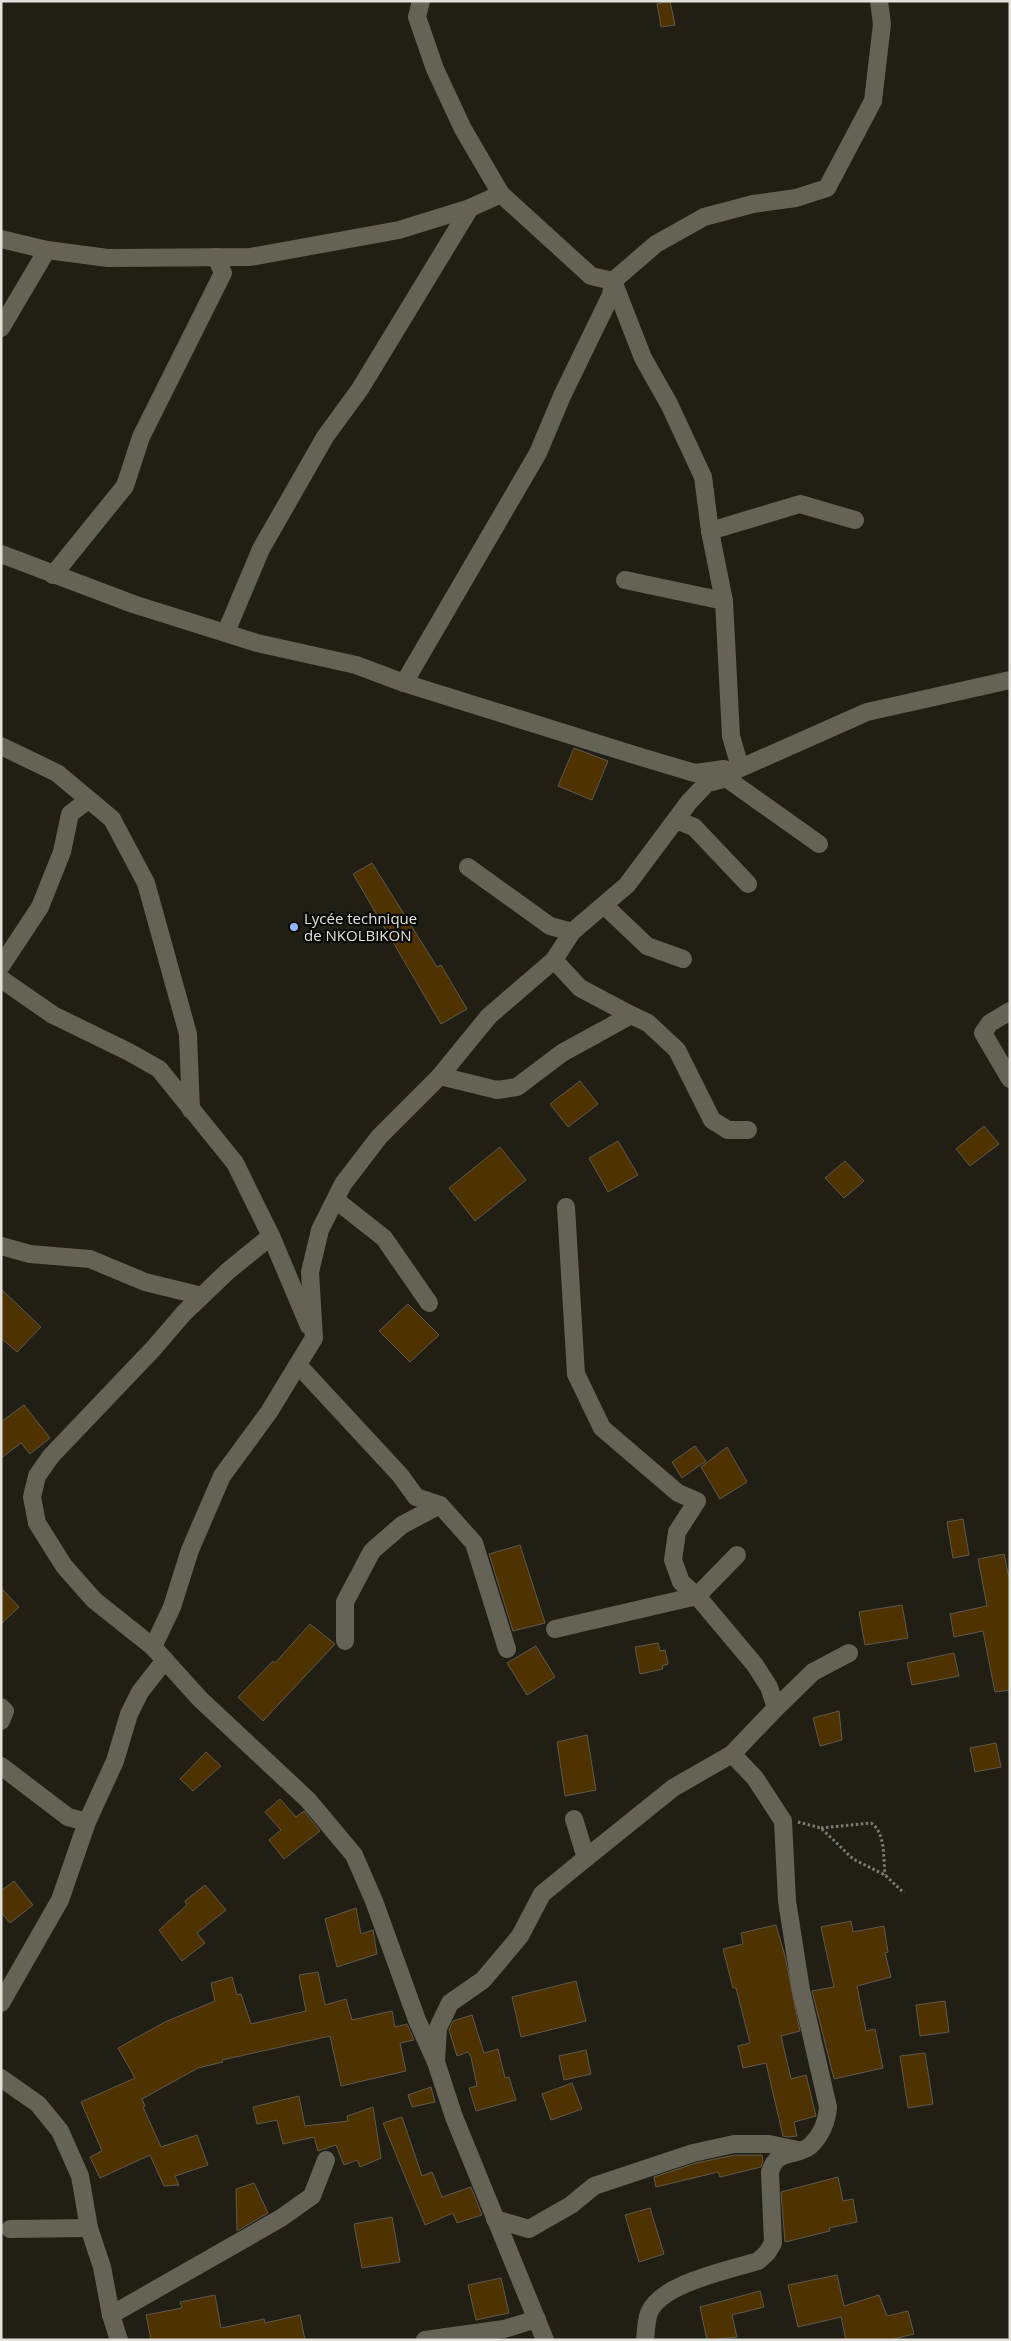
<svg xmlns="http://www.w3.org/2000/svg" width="1011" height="2341" font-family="'Open Sans',sans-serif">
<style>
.building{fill:#4e3300;stroke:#60594f}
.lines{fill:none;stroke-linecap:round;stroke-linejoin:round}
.path{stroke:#7f7c74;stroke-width:3;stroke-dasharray:2.5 2.5;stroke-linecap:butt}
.minor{stroke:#656256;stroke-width:18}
.poi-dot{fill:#93b7fd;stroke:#090805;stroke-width:2}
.labels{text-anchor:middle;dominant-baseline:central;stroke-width:4.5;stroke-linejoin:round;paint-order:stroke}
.poi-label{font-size:15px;fill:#e3e1db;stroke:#090805;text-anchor:start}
</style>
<rect width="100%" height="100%" fill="#211e14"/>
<!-- building -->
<g class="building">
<polygon points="670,1 675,25 661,27 657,4"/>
<polygon points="574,748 608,761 592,800 558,786"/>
<polygon points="372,863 437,967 441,965 467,1009 441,1024 353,874"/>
<polygon points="580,1081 598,1104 568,1127 550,1104"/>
<polygon points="984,1126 999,1144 970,1166 956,1149"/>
<polygon points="618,1141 638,1175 608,1192 589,1158"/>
<polygon points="500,1147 526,1180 475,1221 449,1188"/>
<polygon points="845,1161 864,1181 844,1198 825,1178"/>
<polygon points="1,1289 41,1327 17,1352 1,1338"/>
<polygon points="408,1304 439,1335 410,1362 379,1331"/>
<polygon points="24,1405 50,1438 30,1454 21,1443 1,1458 1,1422"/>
<polygon points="695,1446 706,1461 682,1478 672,1462"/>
<polygon points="727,1447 747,1482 720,1499 701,1467"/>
<polygon points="963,1519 969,1555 953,1558 947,1522"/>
<polygon points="520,1545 545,1623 513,1631 489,1554"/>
<polygon points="1004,1554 1010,1582 1010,1690 995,1692 983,1631 954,1637 950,1614 987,1606 978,1559"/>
<polygon points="1,1588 19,1607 1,1624"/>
<polygon points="902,1605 908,1638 865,1645 859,1612"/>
<polygon points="310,1624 335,1644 263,1721 238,1697 273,1661 275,1663"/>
<polygon points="658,1643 660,1651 665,1650 668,1664 662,1666 663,1669 640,1674 635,1647"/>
<polygon points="536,1646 555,1677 527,1695 507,1663"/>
<polygon points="954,1653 959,1676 912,1685 907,1663"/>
<polygon points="839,1711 842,1740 820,1746 813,1718"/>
<polygon points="587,1735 596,1790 565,1796 557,1742"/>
<polygon points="996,1743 1001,1767 975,1772 970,1748"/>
<polygon points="206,1752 221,1766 193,1791 180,1779"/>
<polygon points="280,1799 296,1817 304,1811 320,1831 284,1859 269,1840 281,1830 265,1812"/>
<polygon points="14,1881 33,1905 10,1923 1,1912 1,1891"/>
<polygon points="205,1885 226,1910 197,1933 205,1943 182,1961 159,1930 187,1905 185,1901"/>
<polygon points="356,1908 361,1934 373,1930 377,1954 337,1967 325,1919"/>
<polygon points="851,1921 853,1932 884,1926 888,1952 885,1953 891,1977 857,1986 866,2031 875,2029 883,2068 834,2079 812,1991 834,1987 821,1927"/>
<polygon points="776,1925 785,1956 800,2031 781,2036 791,2079 806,2075 816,2116 794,2122 797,2136 788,2137 783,2136 766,2063 743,2068 738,2046 750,2043 736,1988 733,1988 723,1949 743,1944 741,1933"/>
<polygon points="318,1972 325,2005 346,1999 352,2020 392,2011 395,2027 407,2024 414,2040 400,2043 406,2071 341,2086 330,2036 222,2060 223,2062 198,2068 142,2099 145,2106 143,2107 161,2147 197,2135 208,2165 175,2176 179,2185 164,2186 150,2155 100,2178 90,2157 102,2151 81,2102 135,2078 118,2048 165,2022 215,2001 211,1983 232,1977 237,1995 241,1994 251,2024 306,2011 299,1975"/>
<polygon points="576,1981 586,2021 521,2037 512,1997"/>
<polygon points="945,2001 949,2032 920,2036 916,2005"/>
<polygon points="472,2015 484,2053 498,2049 505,2078 509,2077 516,2100 476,2111 469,2088 477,2086 471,2057 468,2052 457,2056 449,2030 453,2021"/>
<polygon points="586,2050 591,2074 564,2080 559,2056"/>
<polygon points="925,2053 933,2104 908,2108 900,2056"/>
<polygon points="572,2083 582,2109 551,2120 542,2094"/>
<polygon points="431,2087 435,2102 412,2107 408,2095"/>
<polygon points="299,2096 305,2126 348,2121 347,2116 373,2107 381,2158 360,2167 357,2160 344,2165 336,2145 318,2151 314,2137 283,2144 277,2120 257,2124 253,2107"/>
<polygon points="402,2117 422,2176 432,2172 442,2197 471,2187 482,2215 457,2223 453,2213 425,2225 383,2123"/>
<polygon points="735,2155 762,2155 763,2160 761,2167 720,2177 718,2172 656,2187 654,2177 696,2163"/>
<polygon points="838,2177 843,2201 853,2199 857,2222 829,2228 830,2231 785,2242 781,2192"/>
<polygon points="254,2183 268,2213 237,2231 236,2189"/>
<polygon points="650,2208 664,2254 639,2262 625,2215"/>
<polygon points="392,2217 400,2262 362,2268 354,2224"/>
<polygon points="837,2275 844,2306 879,2295 887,2316 908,2311 914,2334 889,2340 846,2340 841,2317 798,2327 788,2285"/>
<polygon points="501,2278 509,2313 476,2320 468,2285"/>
<polygon points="760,2291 764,2307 732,2315 737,2337 707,2340 700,2307"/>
<polygon points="215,2295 221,2328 264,2319 265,2323 300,2315 305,2340 151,2340 146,2315 182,2308 180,2302"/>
</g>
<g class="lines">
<!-- path -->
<g class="path">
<polyline points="798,1822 821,1828 853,1859 885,1875 904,1893"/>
<path d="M821,1828L871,1823C886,1833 883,1858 885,1875"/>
</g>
<!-- minor -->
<g class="minor">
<polyline points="421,1 417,17 435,69 463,129 501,194 591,276 613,281"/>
<polyline points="1,239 47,250 108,258 250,257 399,230 470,208 501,194"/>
<polyline points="613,281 643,358 669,404 703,477 710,531 724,601 731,736 740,767"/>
<polyline points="1,328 47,250"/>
<polyline points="710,531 800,504 855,520"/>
<polyline points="1,554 133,604 257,643 356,665 404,683 641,757 695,773 724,769"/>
<polyline points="53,575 125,486 141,437 223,273 216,257"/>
<polyline points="625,580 724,601"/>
<polyline points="226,632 261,549 325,437 360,389 470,208"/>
<polyline points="404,683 538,453 562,396 611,295 613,281 656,244 704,217 753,204 796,198 827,188 873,101 882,24 879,1"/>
<polyline points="1,746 57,773 112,819 146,883 188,1034 191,1110"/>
<polyline points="712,782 726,778 819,844"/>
<polyline points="676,820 694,827 748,884"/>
<polyline points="468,867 550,926 572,932"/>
<polyline points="604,905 647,946 683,959"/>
<polyline points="554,960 580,988 631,1015"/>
<polyline points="1,966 40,907 62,852 70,814 88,800"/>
<polyline points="1,979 53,1015 129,1052 159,1069 235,1163 271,1236 309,1326"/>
<polyline points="1010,1011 990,1023 983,1033 1010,1079"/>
<polyline points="440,1076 497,1090 517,1087 562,1053 631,1015 648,1023 677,1050 712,1120 728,1130 748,1130"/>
<polyline points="337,1201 384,1238 429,1303"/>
<polyline points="566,1207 576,1374 602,1428 678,1493 697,1501 677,1532 673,1560 681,1582 697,1596 755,1665 769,1687 776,1708"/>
<polyline points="271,1236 228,1271 184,1313 153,1349 51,1456 37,1476 32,1497 37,1523 64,1566 94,1600 153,1647 200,1699 308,1800 354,1855 374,1901 417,2020 436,2062"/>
<polyline points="1,1246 30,1254 90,1259 145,1282 202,1296"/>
<polyline points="299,1366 400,1475 416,1497 440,1505 474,1543 507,1649"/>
<polyline points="555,1629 697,1596 737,1555"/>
<polyline points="345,1641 345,1602 372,1551 402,1525 440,1505"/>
<polyline points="153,1647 172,1607 190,1550 222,1476 269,1412 314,1338 310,1272 320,1230 343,1184 379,1137 440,1076 489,1016 554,960 572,932 627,885 689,802 707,783 867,712 1010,680"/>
<polyline points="1,1707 5,1711 1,1721"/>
<polyline points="1,1766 68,1817 87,1822"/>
<polyline points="586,1858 673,1788 732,1754 776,1708 813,1672 849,1653"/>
<polyline points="1,2003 60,1900 87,1822 115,1761 129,1714 140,1692 165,1660"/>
<polyline points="1,2078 38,2104 60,2131 80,2176 89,2228 102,2267 111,2315 119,2340"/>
<polyline points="495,2219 529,2229 571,2205 594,2186 693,2153 734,2144 769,2144 798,2150"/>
<polyline points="10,2229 89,2228"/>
<polyline points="111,2315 281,2218 312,2196 326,2160"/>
<polyline points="425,2340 504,2329 537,2319"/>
<polyline points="545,2340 454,2117 436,2062 438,2028 450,2003 483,1980 520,1936 542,1894 586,1858 574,1819"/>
<path d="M645,2340C646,2332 646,2321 649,2313C661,2283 730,2270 758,2261L767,2253L773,2243L770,2172C777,2148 795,2158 810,2146C821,2136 827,2121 828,2107L801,1990L787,1901L783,1821L755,1778L732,1754"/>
</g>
</g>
<!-- markers -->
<circle class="poi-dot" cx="294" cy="927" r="5"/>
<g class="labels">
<!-- poi labels -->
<g class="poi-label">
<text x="304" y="918">Lycée technique<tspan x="304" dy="17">de NKOLBIKON</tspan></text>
</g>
</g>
<!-- border -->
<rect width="1011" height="2341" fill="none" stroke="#e3e1db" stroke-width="5"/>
</svg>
